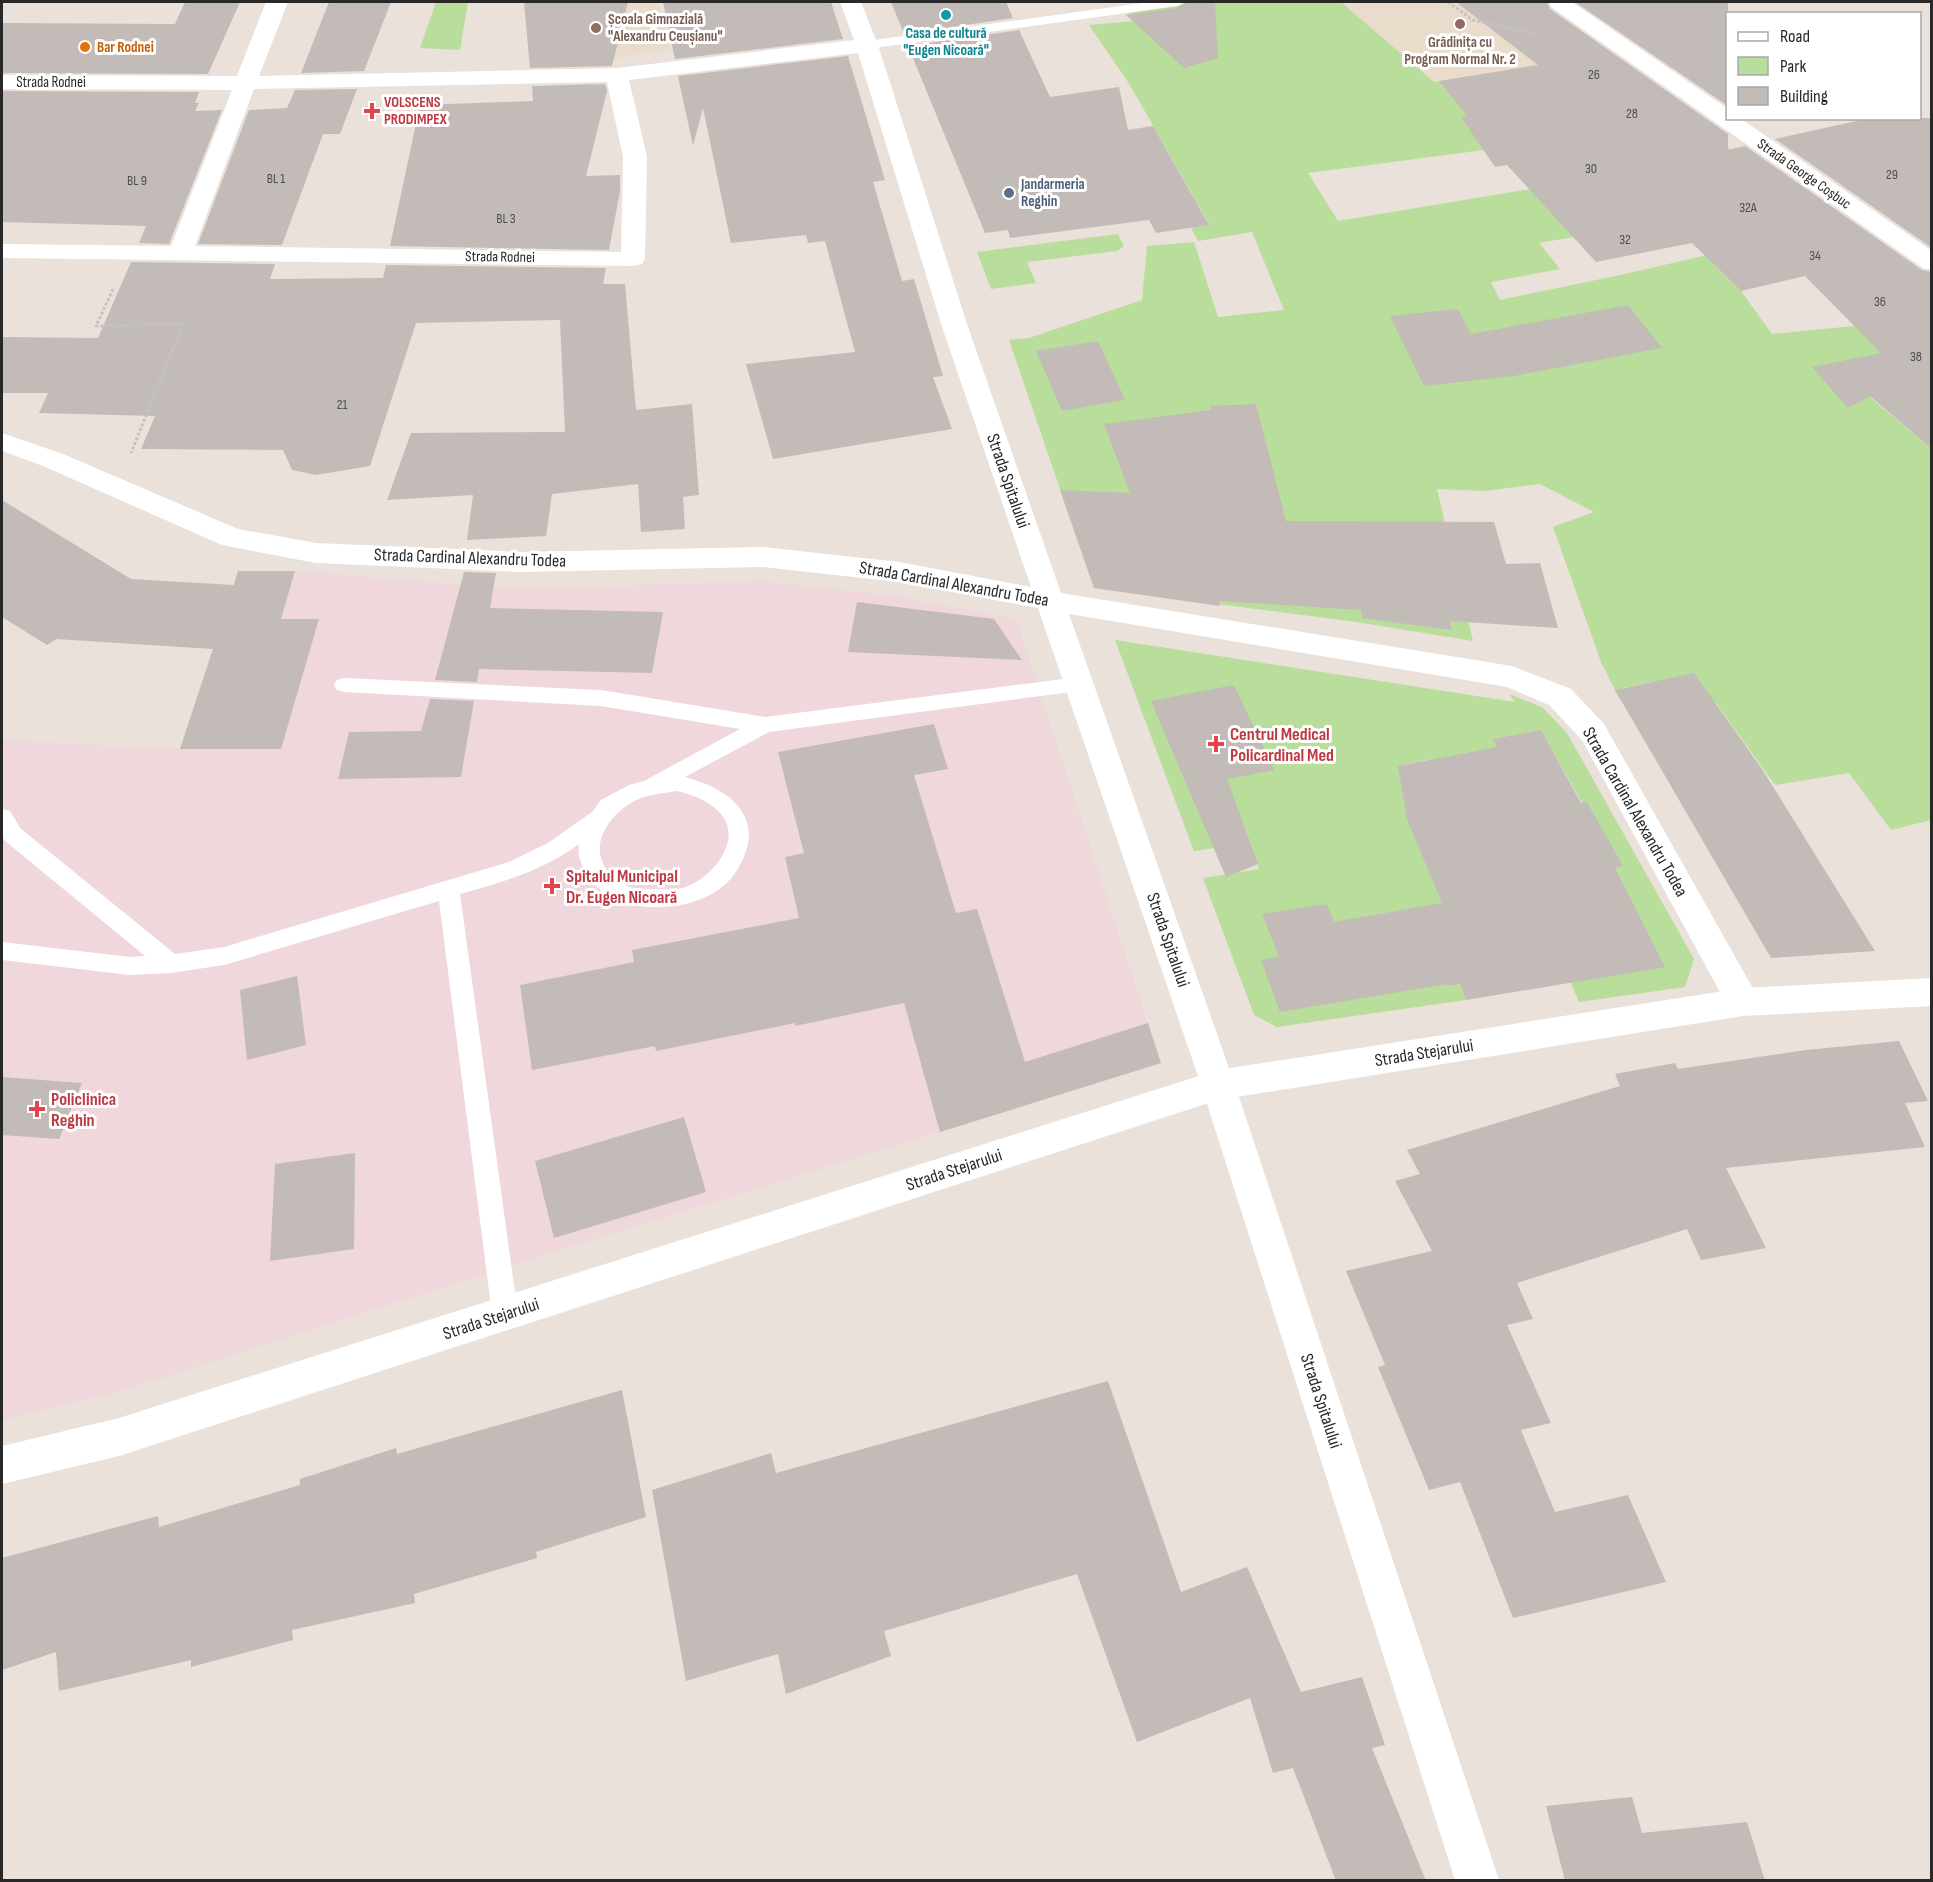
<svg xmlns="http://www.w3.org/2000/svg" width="1933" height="1882" font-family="'Sofia Sans Condensed',sans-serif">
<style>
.education{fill:#eadcca}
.medical{fill:#f0d7dc}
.green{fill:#b9dd9a}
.building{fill:#c2bbb7}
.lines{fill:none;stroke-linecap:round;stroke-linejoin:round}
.path{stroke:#c3c3c3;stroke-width:3;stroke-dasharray:3 2;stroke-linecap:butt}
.lane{fill:#fff;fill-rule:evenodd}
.street{fill:#fff;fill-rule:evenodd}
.secondary{fill:#fff;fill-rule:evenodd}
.culture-dot{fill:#0f9aa8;stroke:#fff;stroke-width:2}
.education-dot{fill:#8d6e63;stroke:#fff;stroke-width:2}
.food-dot{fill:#e8710a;stroke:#fff;stroke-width:2}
.health-dot{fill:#e0444e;stroke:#fff;stroke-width:2}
.service-dot{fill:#5c6f8a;stroke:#fff;stroke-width:2}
.labels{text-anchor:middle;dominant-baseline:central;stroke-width:6;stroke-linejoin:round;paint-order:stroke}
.far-number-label{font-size:14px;fill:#4e4d4c}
.far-education-label{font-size:15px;font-weight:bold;fill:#785e54;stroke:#fff;text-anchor:start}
.far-culture-label{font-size:15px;font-weight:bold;fill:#0d838f;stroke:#fff}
.far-food-label{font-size:15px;font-weight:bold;fill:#c56008;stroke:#fff;text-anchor:start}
.far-street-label{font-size:15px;fill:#282828;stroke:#fff}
.far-health-label{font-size:15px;font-weight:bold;fill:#be3a42;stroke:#fff;text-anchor:start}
.far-service-label{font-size:15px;font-weight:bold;fill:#4e5e75;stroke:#fff;text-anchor:start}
.street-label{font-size:18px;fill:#282828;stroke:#fff}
.health-label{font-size:18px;font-weight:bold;fill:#be3a42;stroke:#fff;text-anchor:start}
</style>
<rect width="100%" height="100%" fill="#e9e1da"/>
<!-- education -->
<g class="education">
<polygon points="524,2 658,2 670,49 623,57 530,66"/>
<polygon points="1341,2 1530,2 1596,57 1434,82"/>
</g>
<!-- medical -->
<polygon class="medical" points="238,571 295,571 512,589 763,581 895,596 1016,619 1161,1063 538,1257 115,1393 2,1420 2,740 180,749"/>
<!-- green -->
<g class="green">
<polygon points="436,2 468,2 460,50 420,48"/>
<polygon points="1204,2 1341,2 1434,82 1533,66 1484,150 1308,173 1338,221 1543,187 1715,138 1763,174 1573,237 1539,243 1560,269 1491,282 1500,300 1625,274 1768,241 1716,267 1741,291 1772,334 1854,326 1931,307 1922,374 1871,398 1926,444 1931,442 1931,820 1891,830 1849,773 1775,785 1716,703 1677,712 1655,681 1623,688 1620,700 1601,662 1553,527 1594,512 1540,484 1484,491 1437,489 1473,641 1357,622 1094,588 1009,340 1029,338 1142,300 1147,246 1194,242 1218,317 1284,310 1252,232 1198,241 1191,228 1209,224 1130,85 1089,25 1134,21 1128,13"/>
<polygon points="1118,234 1124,246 1117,251 1027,262 1036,283 991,289 977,252"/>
<polygon points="1115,640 1515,702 1509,694 1542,707 1567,733 1694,959 1685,987 1579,1002 1571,983 1615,868 1622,866 1587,802 1582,803 1541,730 1493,739 1500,751 1445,783 1432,759 1398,766 1455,934 1444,977 1448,986 1460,984 1466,1000 1277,1027 1254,1015 1203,878 1259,869 1250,843 1194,851"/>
</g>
<!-- building -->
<g class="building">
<polygon points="185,2 240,2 208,74 2,73 2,23 175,24"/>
<polygon points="329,2 391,2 364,71 301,73"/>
<polygon points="524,2 628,2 612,66 530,68"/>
<polygon points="663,2 831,2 843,39 675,59"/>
<polygon points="891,2 1006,2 1013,18 904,34"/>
<polygon points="1186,2 1215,2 1218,58 1184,68 1126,15 1177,8"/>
<polygon points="1456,2 1547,2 1550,9 1728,134 1728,150 1745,146 1922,270 1932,272 1932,449 1870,396 1848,408 1812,367 1881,353 1805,276 1741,291 1692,243 1596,262 1507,165 1495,167 1461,117 1467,116 1439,81 1538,65"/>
<polygon points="1575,2 1728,2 1728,106"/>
<polygon points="1019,30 1050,97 1119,87 1128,130 1153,126 1209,225 1156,233 1149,220 1010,238 1008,230 985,233 908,46"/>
<polygon points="848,56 885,180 873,182 902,281 914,279 943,376 933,377 952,429 773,459 746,364 855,352 825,241 808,243 806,235 731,243 703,108 693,146 678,76"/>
<polygon points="605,84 607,91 586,176 620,175 620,191 609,250 390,246 420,105 533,101 532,86"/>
<polygon points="357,89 340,134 323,134 282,245 198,244 249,110 287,108 295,90"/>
<polygon points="2,91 199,92 195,103 199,103 195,111 222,110 169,244 139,243 146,226 2,222"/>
<polygon points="1870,118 1932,118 1932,248 1775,139"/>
<polygon points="131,262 275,264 270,279 383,278 386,265 606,268 603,284 625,284 636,410 692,404 699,495 683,497 685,529 641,532 638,484 552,494 546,536 467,540 473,495 387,500 411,433 565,432 560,320 416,323 370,466 316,475 292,470 283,450 141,449 155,416 39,413 48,393 2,393 2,337 98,338"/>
<polygon points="1628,305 1662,348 1514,376 1424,386 1390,316 1458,309 1471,334"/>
<polygon points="1098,341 1125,400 1062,411 1036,351"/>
<polygon points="1256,404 1286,521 1494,522 1506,564 1540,563 1558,628 1450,621 1452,630 1362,618 1361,610 1219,601 1220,606 1094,588 1060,490 1130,493 1104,424 1211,410 1210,406"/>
<polygon points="2,500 131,579 234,585 238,571 295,571 281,619 319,619 281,749 180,749 213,649 56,639 47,645 2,617"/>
<polygon points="464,572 496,573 490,608 663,612 652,673 479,669 477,682 435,680"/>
<polygon points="857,602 994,619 1022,660 848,652"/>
<polygon points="1694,673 1762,769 1875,951 1771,958 1615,690"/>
<polygon points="1234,685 1274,770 1227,779 1258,864 1226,877 1151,701"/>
<polygon points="430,699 474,701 461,777 338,779 349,732 421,731"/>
<polygon points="934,724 948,769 914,775 956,913 977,909 1025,1062 1148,1023 1161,1063 940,1132 904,1003 795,1026 795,1023 656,1051 655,1046 532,1070 520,985 634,962 632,950 799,918 785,857 804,853 778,752"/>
<polygon points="1541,730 1581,803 1587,802 1623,866 1615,868 1665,967 1466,1000 1460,984 1448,986 1447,984 1280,1012 1261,960 1279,957 1262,914 1327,904 1334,922 1442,903 1407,819 1398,766 1497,747 1493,739"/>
<polygon points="297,976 306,1045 247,1060 240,990"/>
<polygon points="1899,1041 1928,1101 1905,1103 1925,1147 1726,1168 1766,1248 1701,1260 1687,1229 1517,1283 1533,1319 1507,1325 1551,1423 1521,1430 1555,1512 1628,1495 1666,1582 1513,1618 1460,1482 1429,1490 1378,1367 1385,1365 1346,1271 1432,1251 1395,1181 1420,1174 1407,1150 1620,1086 1615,1074 1675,1063 1678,1069 1806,1050"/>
<polygon points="2,1077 82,1083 59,1139 2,1135"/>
<polygon points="684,1117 706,1192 554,1238 535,1161"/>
<polygon points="355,1153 354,1249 270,1261 275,1164"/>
<polygon points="1108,1381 1181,1592 1247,1567 1301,1692 1362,1677 1385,1745 1372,1748 1426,1881 1336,1881 1293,1768 1273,1773 1250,1698 1137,1742 1077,1574 884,1631 891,1656 786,1694 778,1654 686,1681 652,1490 771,1453 776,1473"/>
<polygon points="622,1390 646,1517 536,1552 537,1558 414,1594 415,1603 292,1630 293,1640 191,1667 191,1660 59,1691 56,1652 2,1670 2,1558 158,1516 159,1527 300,1485 300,1479 396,1448 397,1454"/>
<polygon points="1632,1797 1642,1833 1747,1822 1765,1881 1565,1881 1546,1806"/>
</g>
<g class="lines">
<!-- path -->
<g class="path">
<polyline points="1448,2 1473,20 1536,34"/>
<polyline points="113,289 96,326 183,324 131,453"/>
</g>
<!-- lane -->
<g class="lane">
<polygon points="1149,2 1184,2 1177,6 867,49 860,45 867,41"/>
<path d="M1079,677L1086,679L1089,684L1086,689L1079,691L769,732L685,777C727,788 766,815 741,863C733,880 719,892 701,899C685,906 670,907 652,907C634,907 611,901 598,888C587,877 576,860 579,844C543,871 502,882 460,894L518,1314L514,1322L505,1326L496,1322L492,1314L439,901L224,965L171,973L130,975L2,960V942L130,957L145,956L4,840L2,835V809L10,811L20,828L175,954L224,947L509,862L548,843L592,812L601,800L629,785L644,781L740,729L601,706L344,692L337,690L334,685L337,680L344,678L601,690L765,717ZM677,791C693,795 710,801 721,814C744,842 710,880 683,888C674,890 664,889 655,889C643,890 630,889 620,882C580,856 606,812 641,798C652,794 666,793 677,791Z"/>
</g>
<!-- street -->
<g class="street">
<path d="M266,2H288L259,76L617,68L854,40L840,2H861L878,45L968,327L1061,593L1512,666L1571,689L1604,724L1755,992L1760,1002L1755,1012L1743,1016L1731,1012L1582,740L1549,705L1507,687L1069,614L1235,1085L1499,1880H1455L1201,1085L1038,608L899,582L763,567L521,572L316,563L222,545L43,466L2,451V433L63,454L238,529L316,543L521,552L763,547L899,562L1031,587L942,327L858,53L629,80L647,157L645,259L642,264L633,266L2,258V244L171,246L232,90L2,89V75L237,76ZM607,82L623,157L621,252L195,246L254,89Z"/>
<polygon points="1549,2 1572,2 1728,109 1728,118 1740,118 1932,251 1932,270 1923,268 1551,7"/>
</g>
<!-- secondary -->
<polygon class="secondary" points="1932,978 1932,1006 1743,1016 1218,1100 119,1456 2,1484 2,1446 119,1418 1218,1070 1743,988"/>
</g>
<!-- markers -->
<circle class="culture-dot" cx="946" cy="15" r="6"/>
<g class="education-dot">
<circle cx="1460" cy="24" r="6"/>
<circle cx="596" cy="28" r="6"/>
</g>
<circle class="food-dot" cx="85" cy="47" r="6"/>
<g class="health-dot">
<path d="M369 102h6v6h6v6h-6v6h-6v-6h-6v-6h6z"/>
<path d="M1213 735h6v6h6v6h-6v6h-6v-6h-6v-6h6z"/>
<path d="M549 877h6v6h6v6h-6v6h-6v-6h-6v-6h6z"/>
<path d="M34 1100h6v6h6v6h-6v6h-6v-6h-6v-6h6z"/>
</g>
<circle class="service-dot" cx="1009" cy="193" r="6"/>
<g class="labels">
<!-- far-number labels -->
<g class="far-number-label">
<text x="1594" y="74">26</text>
<text x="1632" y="113">28</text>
<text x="1591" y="168">30</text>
<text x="1892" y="174">29</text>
<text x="276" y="178">BL 1</text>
<text x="137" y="180">BL 9</text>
<text x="1748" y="207">32A</text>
<text x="506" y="218">BL 3</text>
<text x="1625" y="239">32</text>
<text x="1815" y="255">34</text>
<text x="1880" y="301">36</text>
<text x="1916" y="356">38</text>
<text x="342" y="404">21</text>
</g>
<!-- far-education labels -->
<g class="far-education-label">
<text x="608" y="19">Școala Gimnazială<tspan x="608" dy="17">"Alexandru Ceușianu"</tspan></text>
<text x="1460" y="42" text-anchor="middle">Grădinița cu<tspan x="1460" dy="17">Program Normal Nr. 2</tspan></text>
</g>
<!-- far-culture labels -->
<g class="far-culture-label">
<text x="946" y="33">Casa de cultură<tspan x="946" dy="17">"Eugen Nicoară"</tspan></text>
</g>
<!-- far-food labels -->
<g class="far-food-label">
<text x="97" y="47">Bar Rodnei</text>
</g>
<!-- far-street labels -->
<g class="far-street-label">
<text x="51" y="82">Strada Rodnei</text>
<text transform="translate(1804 174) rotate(35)">Strada George Coșbuc</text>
<text transform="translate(500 257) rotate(1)">Strada Rodnei</text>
</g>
<!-- far-health labels -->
<g class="far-health-label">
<text x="384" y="102">VOLSCENS<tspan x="384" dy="17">PRODIMPEX</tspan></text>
</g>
<!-- far-service labels -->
<g class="far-service-label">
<text x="1021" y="184">Jandarmeria<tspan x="1021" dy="17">Reghin</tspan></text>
</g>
<!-- street labels -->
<g class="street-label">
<text transform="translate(1008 481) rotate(71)">Strada Spitalului</text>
<text transform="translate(470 558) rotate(2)">Strada Cardinal Alexandru Todea</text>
<text transform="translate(954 584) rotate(10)">Strada Cardinal Alexandru Todea</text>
<text transform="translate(1635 812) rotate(60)">Strada Cardinal Alexandru Todea</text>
<text transform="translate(1168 940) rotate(71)">Strada Spitalului</text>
<text transform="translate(1424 1053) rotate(-9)">Strada Stejarului</text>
<text transform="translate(954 1170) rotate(-18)">Strada Stejarului</text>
<text transform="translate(491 1319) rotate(-18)">Strada Stejarului</text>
<text transform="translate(1321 1401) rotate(72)">Strada Spitalului</text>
</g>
<!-- health labels -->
<g class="health-label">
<text x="1230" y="734">Centrul Medical<tspan x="1230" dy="21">Policardinal Med</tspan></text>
<text x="566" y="876">Spitalul Municipal<tspan x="566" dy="21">Dr. Eugen Nicoară</tspan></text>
<text x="51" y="1099">Policlinica<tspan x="51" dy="21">Reghin</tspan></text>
</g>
</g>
<!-- border -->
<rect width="1933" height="1882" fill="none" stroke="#282828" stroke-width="6"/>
<!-- legend -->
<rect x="1726" y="12" width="195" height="108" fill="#ffffff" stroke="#a9a9a9" stroke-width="1.5"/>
<rect x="1738" y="32" width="30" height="9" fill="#ffffff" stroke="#a9a9a9" stroke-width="1.5"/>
<text x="1780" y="42" font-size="18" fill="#282828">Road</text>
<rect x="1738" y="57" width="30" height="18" fill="#b9dd9a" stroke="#a9a9a9" stroke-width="1.5"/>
<text x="1780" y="72" font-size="18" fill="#282828">Park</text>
<rect x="1738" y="87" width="30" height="18" fill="#c2bbb7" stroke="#a9a9a9" stroke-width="1.5"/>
<text x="1780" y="102" font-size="18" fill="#282828">Building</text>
</svg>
